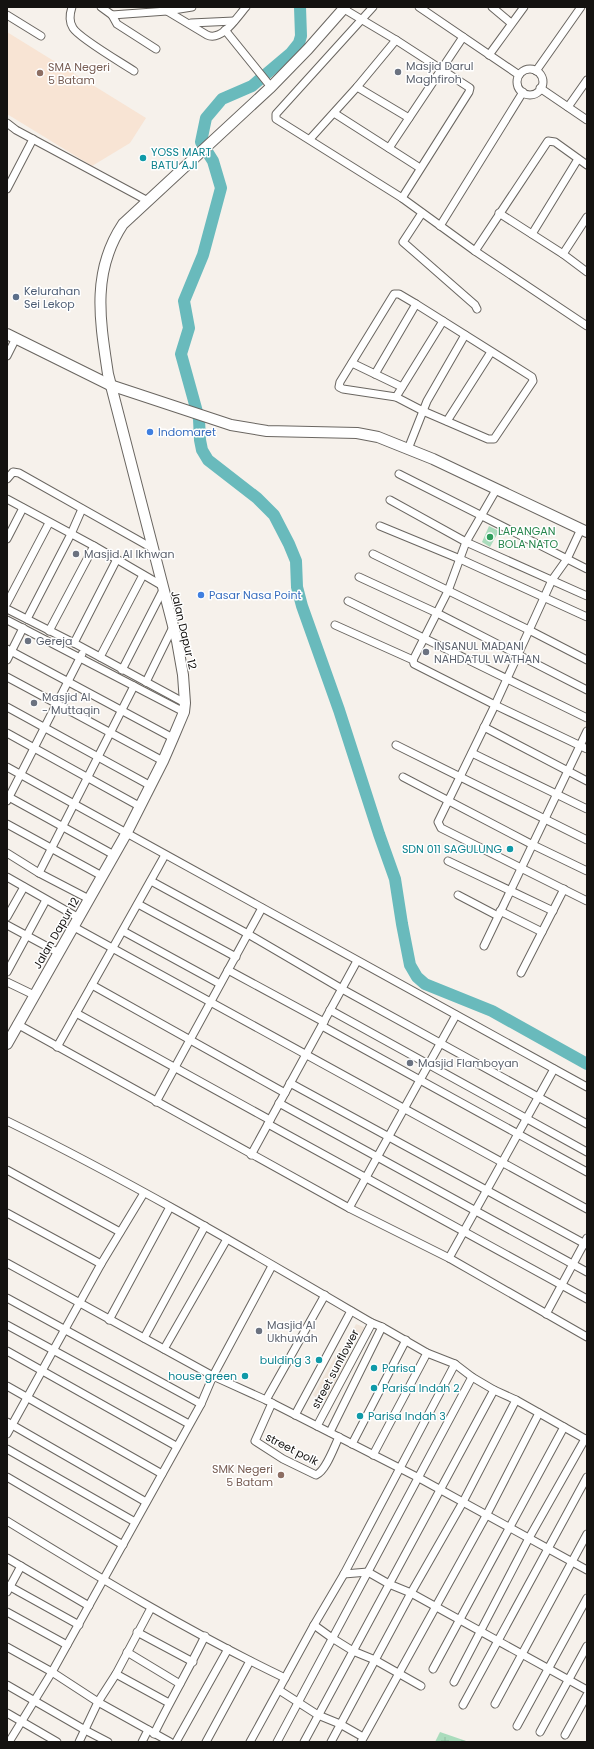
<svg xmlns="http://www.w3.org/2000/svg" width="594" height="1749" font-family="Poppins,sans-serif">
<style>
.built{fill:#f0e5da}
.education{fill:#f8e4d4}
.wetland{fill:url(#wetland-marsh)}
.green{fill:#aadcbc}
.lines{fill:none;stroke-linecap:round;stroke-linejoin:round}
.river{stroke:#69babc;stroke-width:12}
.street-casing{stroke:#6a6661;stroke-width:9}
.secondary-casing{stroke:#6a6661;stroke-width:12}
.street{stroke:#fff;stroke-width:7}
.secondary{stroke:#fff;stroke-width:10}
.worship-dot{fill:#6b7280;stroke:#fff;stroke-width:1.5}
.education-dot{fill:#8d6e63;stroke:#fff;stroke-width:1.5}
.culture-dot{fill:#0f9aa8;stroke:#fff;stroke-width:1.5}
.service-dot{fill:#5c6f8a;stroke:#fff;stroke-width:1.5}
.shop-dot{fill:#3f7fe0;stroke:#fff;stroke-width:1.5}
.leisure-dot{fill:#2e9e5b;stroke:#fff;stroke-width:1.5}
.labels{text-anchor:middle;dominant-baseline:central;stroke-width:3;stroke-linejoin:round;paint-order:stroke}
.worship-label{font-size:11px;fill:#5b616d;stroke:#fff;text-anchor:start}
.education-label{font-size:11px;fill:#785e54;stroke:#fff;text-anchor:start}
.culture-label{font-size:11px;fill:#0d838f;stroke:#fff;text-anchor:start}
.service-label{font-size:11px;fill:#4e5e75;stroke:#fff;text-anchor:start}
.shop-label{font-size:11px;fill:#366cbe;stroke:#fff;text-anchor:start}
.leisure-label{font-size:11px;fill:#27864d;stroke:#fff;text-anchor:start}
.street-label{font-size:11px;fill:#141210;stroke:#fff}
</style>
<defs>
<pattern id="wetland-marsh" width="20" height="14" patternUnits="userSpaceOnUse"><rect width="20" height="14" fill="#aadcbc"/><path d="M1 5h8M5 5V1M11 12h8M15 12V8" fill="none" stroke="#91bca1"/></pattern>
</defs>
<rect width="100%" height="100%" fill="#f6f1eb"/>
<!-- built -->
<g class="built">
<polygon points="356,1324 369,1329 365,1338 352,1332"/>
<polygon points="340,1348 355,1355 331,1401 318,1399 313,1395"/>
</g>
<!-- education -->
<polygon class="education" points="7,32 146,118 130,143 92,166 7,114"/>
<!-- wetland -->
<polygon class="wetland" points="440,1732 469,1742 435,1742"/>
<!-- green -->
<polygon class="green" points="489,526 499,531 490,547 482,542"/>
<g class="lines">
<!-- river -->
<polyline class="river" points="300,7 301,36 299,43 291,53 252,86 222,99 206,118 201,142 213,161 221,188 203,255 184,301 189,328 181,354 199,419 200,440 202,450 208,460 257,498 274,515 289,544 296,561 297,587 302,606 339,710 379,834 395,879 402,924 410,965 417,977 425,984 492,1011 587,1064"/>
<defs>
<g id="street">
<path d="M72,7C70,13 69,22 73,28C79,38 122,63 134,71"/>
<polyline points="101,7 112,15 167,11 192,7"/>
<polyline points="373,7 276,114 276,119 402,198 475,251 587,326"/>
<polyline points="419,7 519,75"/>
<polyline points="492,7 511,23"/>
<polyline points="344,9 396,40 470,88 469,92 402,198"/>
<path d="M167,11L207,35C222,42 237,17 246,7"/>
<polyline points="7,15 41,36"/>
<polyline points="112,15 117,24 156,49"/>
<polyline points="191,23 234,21"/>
<polyline points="225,30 271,87"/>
<polyline points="489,55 524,7"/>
<circle cx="530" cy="82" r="13"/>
<polyline points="536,71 581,7"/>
<polyline points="357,87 409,118"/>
<polyline points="540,88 587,120"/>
<polyline points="568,107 587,80"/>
<polyline points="334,113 420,168"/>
<polyline points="7,123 16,130 148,201"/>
<polyline points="310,139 357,87 396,40"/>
<polyline points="389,148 463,37"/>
<polyline points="7,189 33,139"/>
<polyline points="422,213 403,242 475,305 477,309"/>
<polyline points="499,213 563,254 587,272"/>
<polyline points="440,226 523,92"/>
<polyline points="532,234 578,159"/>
<polyline points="475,251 548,141 555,142 587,165"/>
<polyline points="563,254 587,217"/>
<polygon points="394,294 399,294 416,304 532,377 533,381 494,439 488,439 423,411 396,397 343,389 339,387 340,382"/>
<polyline points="7,356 16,338"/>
<polyline points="352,363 402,387"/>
<polyline points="375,374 416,304"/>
<polyline points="396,397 443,321"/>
<polyline points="447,421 491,352"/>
<polyline points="408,449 427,401 465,335"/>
<polyline points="399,474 587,569"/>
<polyline points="7,479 13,472 19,473 152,548"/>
<polyline points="7,499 94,546 161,585"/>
<polyline points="390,500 466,542 587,596"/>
<polyline points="380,526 460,559 587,617"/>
<polyline points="581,529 567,559 552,580 495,705 438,822 441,828 587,901"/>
<polyline points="7,539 23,508"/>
<polyline points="373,554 529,630 587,660"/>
<polyline points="359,577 437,613 587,690"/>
<polyline points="348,601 587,718"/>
<polyline points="7,603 49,523"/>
<polyline points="7,609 74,643 185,703"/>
<polyline points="27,619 71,534 82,509"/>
<polyline points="7,620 184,712"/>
<polyline points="335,625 413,660 414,664 495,705 587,749"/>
<polyline points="49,631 94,546"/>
<polyline points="74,643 117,559"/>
<polyline points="7,649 173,738"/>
<polyline points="100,657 143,575"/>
<polyline points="7,660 23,628"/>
<polyline points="413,660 448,591 466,542 496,490"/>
<polyline points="122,670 163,590"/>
<polyline points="7,677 163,761"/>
<polyline points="146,682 173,627"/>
<polyline points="7,707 151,786"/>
<polyline points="484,727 587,781"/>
<polyline points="7,733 139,806"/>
<polyline points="396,745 587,840"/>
<polyline points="472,753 587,809"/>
<polyline points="7,767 587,1087"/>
<polyline points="403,777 531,844 587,871"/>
<polyline points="7,796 114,855"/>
<polyline points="7,801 82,654"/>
<polyline points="7,824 102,876"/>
<polyline points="7,853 39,873 89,899"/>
<polyline points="448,861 553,911"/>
<polyline points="39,873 134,686"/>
<polyline points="7,877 79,918"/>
<polyline points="151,881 248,934 342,989 587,1124"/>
<polyline points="458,895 498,916"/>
<polyline points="138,904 236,957"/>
<polyline points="500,911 542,932"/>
<polyline points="7,917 24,887"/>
<polyline points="7,925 59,953"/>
<polyline points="74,927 587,1209"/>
<polyline points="123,931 220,984"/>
<polyline points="484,946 587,731"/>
<polyline points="228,970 324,1022"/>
<polyline points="7,972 46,900"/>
<polyline points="521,973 564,889"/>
<polyline points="7,982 34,995"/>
<polyline points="92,985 285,1093"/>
<polyline points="330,1010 587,1152"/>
<polyline points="76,1013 270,1120"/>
<polyline points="17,1024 349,1208 449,1258 587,1337"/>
<polyline points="322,1026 587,1172"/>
<polyline points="57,1047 165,855"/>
<polyline points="290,1083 587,1245"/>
<polyline points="156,1102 262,908"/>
<polyline points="279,1103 587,1272"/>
<path d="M7,1121C132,1182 252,1253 372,1323L382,1327L427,1353L455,1364L472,1377L494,1390L516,1400L587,1440"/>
<polyline points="268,1124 587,1299"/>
<polyline points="251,1155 357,961"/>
<polyline points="7,1170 120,1232"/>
<polyline points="349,1208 456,1015"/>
<polyline points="7,1213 101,1264"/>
<polyline points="449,1258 554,1069"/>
<polyline points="7,1263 213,1376 266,1400 419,1478 587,1570"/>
<polyline points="7,1298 201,1404"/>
<polyline points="546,1314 587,1238"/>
<polyline points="109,1320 170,1207"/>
<polyline points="7,1325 189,1424"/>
<polyline points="144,1338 205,1226"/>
<polyline points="164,1349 227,1239"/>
<polyline points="7,1351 176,1446"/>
<polyline points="7,1386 162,1474"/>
<polyline points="266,1400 325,1295"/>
<path d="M272,1403L255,1441L283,1459L316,1475C326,1471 334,1447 339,1437"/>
<polyline points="295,1415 351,1311"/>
<polyline points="7,1422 146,1502"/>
<polyline points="317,1426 372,1323"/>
<polyline points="330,1432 382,1327"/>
<polyline points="7,1434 101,1264 144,1193"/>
<polyline points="352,1444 406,1340"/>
<polyline points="7,1449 135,1522"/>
<polyline points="373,1455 427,1353"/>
<polyline points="7,1477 123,1545"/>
<path d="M7,1521C98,1577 189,1632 285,1678"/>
<polyline points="7,1558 89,1606"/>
<polyline points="344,1574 368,1572 389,1584 411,1593 587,1690"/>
<polyline points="7,1585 79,1625"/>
<polyline points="7,1592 21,1566"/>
<polyline points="7,1612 67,1645"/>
<polyline points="314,1625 332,1638 353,1651 375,1660 421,1686"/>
<polyline points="137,1632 193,1662"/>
<polyline points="7,1647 52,1672 98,1702 170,1742"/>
<polyline points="127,1652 180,1684"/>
<polyline points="433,1669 564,1427"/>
<polyline points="116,1674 169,1703"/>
<polyline points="454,1682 529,1538 585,1439"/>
<polyline points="7,1685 85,1730 108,1742"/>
<polyline points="279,1690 318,1715 340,1724 363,1737"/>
<polyline points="495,1704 587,1534"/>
<polyline points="463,1705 587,1477"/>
<polyline points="7,1713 57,1742"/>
<polyline points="517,1726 587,1598"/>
<polyline points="540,1732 587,1646"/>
<path d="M154,1734C170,1701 189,1669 205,1636"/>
<polyline points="565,1735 587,1695"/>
<polyline points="9,1742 52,1672 201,1404 213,1376 272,1266"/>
<polyline points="79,1742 98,1702 116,1674 151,1608"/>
<polyline points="142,1742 148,1730"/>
<polyline points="176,1742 228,1649"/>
<polyline points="206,1742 250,1661"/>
<polyline points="250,1742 314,1625 344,1574 455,1364"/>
<polyline points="277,1742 472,1377"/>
<polyline points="304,1742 494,1390"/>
<polyline points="331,1742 411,1593 463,1502 516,1400"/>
<polyline points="361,1742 487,1514 539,1413"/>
</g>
<g id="secondary">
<polyline points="7,334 110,385 231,425 267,431 357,433 378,437 433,459 587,532"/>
<path d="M7,1044L126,834L163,761L173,738L184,712L185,703L183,675L177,641L108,374C100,321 91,272 123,224L271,87L308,49L345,7"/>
</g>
</defs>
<!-- street casing -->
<use href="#street" class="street-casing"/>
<!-- secondary casing -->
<use href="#secondary" class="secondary-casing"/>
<!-- street -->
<use href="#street" class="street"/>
<!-- secondary -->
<use href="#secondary" class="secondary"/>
</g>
<!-- markers -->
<g class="worship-dot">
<circle cx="398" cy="72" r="4"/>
<circle cx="76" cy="554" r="4"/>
<circle cx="28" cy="641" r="4"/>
<circle cx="426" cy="652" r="4"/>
<circle cx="34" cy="703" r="4"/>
<circle cx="410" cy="1063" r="4"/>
<circle cx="259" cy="1331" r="4"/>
</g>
<g class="education-dot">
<circle cx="40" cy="73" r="4"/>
<circle cx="281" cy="1475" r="4"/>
</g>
<g class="culture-dot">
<circle cx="143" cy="158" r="4"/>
<circle cx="510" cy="849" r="4"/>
<circle cx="319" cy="1360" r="4"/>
<circle cx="374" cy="1368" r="4"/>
<circle cx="245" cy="1376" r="4"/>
<circle cx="374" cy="1388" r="4"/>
<circle cx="360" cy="1416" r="4"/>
</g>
<circle class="service-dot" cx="16" cy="297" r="4"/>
<g class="shop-dot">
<circle cx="150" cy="432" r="4"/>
<circle cx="201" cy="595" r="4"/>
</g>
<circle class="leisure-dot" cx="490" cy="537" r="4"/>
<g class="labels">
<!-- worship labels -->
<g class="worship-label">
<text x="406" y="66">Masjid Darul<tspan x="406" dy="13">Maghfiroh</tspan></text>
<text x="84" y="554">Masjid Al Ikhwan</text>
<text x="36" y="641">Gereja</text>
<text x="434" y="646">INSANUL MADANI<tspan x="434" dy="13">NAHDATUL WATHAN</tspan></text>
<text x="42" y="697">Masjid Al<tspan x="42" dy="13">- Muttaqin</tspan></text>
<text x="418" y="1063">Masjid Flamboyan</text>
<text x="267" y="1325">Masjid Al<tspan x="267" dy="13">Ukhuwah</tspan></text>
</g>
<!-- education labels -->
<g class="education-label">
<text x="48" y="67">SMA Negeri<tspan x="48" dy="13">5 Batam</tspan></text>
<text x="273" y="1469" text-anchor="end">SMK Negeri<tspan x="273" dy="13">5 Batam</tspan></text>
</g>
<!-- culture labels -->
<g class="culture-label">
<text x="151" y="152">YOSS MART<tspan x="151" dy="13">BATU AJI</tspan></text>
<text x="502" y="849" text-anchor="end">SDN 011 SAGULUNG</text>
<text x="311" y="1360" text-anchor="end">bulding 3</text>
<text x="382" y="1368">Parisa</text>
<text x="237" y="1376" text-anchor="end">house green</text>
<text x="382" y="1388">Parisa Indah 2</text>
<text x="368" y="1416">Parisa Indah 3</text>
</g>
<!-- service labels -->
<g class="service-label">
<text x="24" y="291">Kelurahan<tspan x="24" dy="13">Sei Lekop</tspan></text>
</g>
<!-- shop labels -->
<g class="shop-label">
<text x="158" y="432">Indomaret</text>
<text x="209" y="595">Pasar Nasa Point</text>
</g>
<!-- leisure labels -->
<g class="leisure-label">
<text x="498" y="531">LAPANGAN<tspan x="498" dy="13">BOLA NATO</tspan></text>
</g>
<!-- street labels -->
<g class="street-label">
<text transform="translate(184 630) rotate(77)">Jalan Dapur 12</text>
<text transform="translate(56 933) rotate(-60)">Jalan Dapur 12</text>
<text transform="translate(335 1369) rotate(-62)">street sunflower</text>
<text transform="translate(292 1449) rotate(27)">street polk</text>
</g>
</g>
<!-- border -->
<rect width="594" height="1749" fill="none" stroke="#141210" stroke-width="16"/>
</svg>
